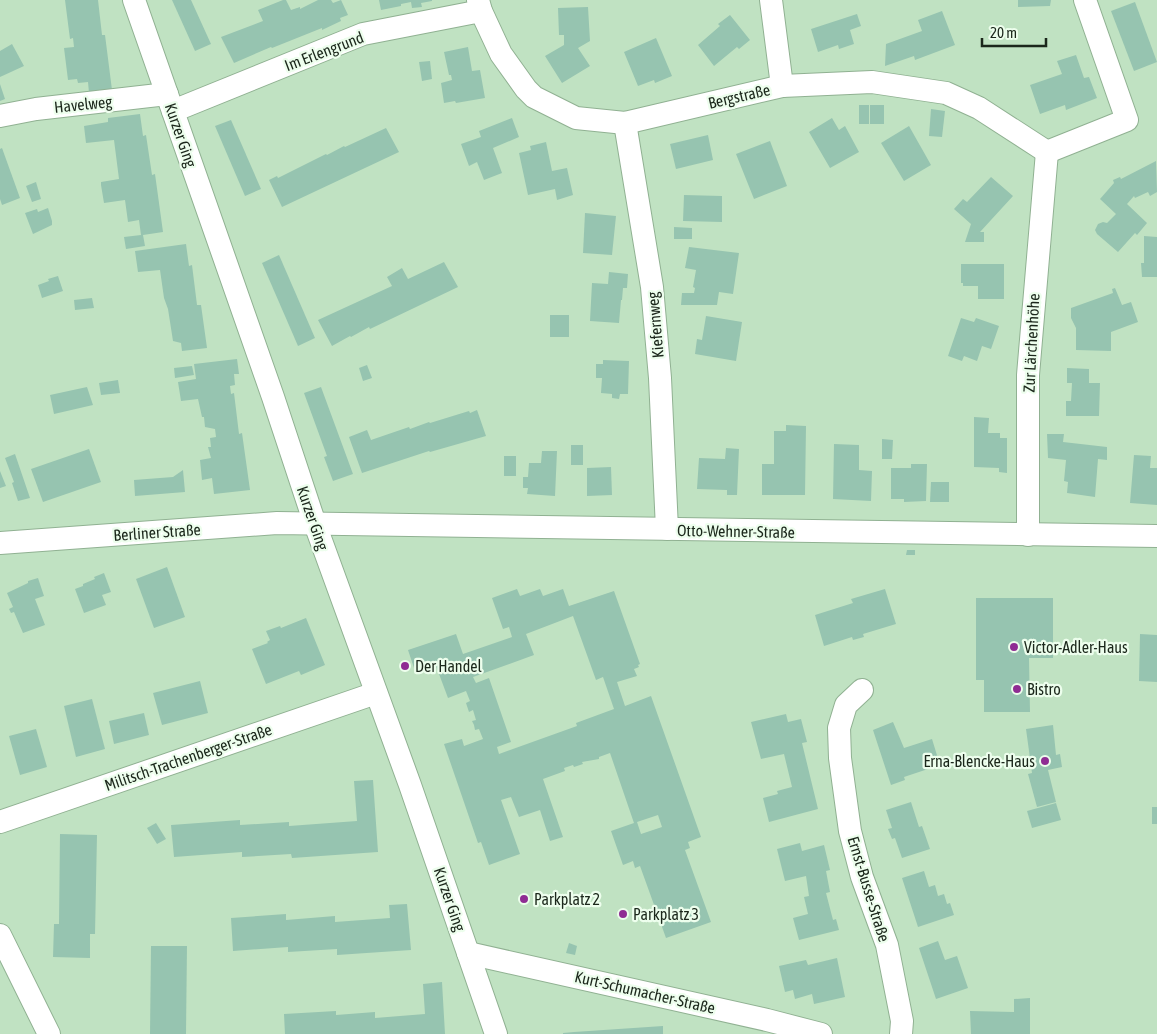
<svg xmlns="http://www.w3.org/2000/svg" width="1157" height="1034" font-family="'Asap Condensed',sans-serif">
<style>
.building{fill:#96c4b0;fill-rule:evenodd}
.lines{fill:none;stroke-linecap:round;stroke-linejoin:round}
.minor-casing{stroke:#90b192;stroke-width:24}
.minor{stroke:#fff;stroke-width:22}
.poi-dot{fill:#8f2c93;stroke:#edfeed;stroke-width:2}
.labels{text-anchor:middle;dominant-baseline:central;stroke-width:4.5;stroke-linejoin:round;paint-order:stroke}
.street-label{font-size:16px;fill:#1b271b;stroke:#edfeed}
.poi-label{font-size:16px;fill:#1b271b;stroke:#edfeed;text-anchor:start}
</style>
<rect width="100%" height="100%" fill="#c0e2c2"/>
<!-- building -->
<g class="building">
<polygon points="65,0 98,0 102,35 105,35 112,90 89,93 88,82 78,83 77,79 68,80 64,48 74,47 73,38 70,39"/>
<polygon points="172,0 191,0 211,44 195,51"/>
<polygon points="283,0 286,0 291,10 300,7 300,9 318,0 331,0 333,3 341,0 348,15 340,18 341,21 322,30 322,28 272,48 271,47 234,63 221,37 263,21 258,10"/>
<polygon points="379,0 432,0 432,1 421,3 422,7 412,8 411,2 401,4 401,6 381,10"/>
<polygon points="1018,0 1051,0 1050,6 1018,7"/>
<polygon points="1135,2 1157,62 1134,71 1111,11"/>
<polygon points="588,7 590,41 578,48 590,66 562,83 545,56 564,45 564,35 559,35 558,8"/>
<polygon points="942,11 955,45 915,60 914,56 885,66 886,44 922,31 918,20"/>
<polygon points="857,14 861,26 850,30 854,44 839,49 838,45 818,52 811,29"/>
<polygon points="730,15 750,40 739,49 737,47 714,66 698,45 720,26 718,24"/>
<polygon points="656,38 672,76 655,83 654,80 638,86 624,52"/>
<polygon points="12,44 24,66 0,77 0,51"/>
<polygon points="468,47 472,71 480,70 485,98 456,103 455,101 444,103 441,83 452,80 451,75 449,75 444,52"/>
<polygon points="1076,55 1084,78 1089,77 1097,98 1066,110 1065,105 1040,114 1030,85 1062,74 1057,61"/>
<polygon points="430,61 432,79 422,81 419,62"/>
<polygon points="0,84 5,99 0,101"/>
<rect x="859" y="105" width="10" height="19"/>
<rect x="870" y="105" width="14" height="19"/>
<polygon points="931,109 945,111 942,137 929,136"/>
<polygon points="140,114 143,136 146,135 152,175 155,174 163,232 143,235 145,246 126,249 124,237 141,235 139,220 128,222 125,200 104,203 101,185 101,182 119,179 114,140 86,143 84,126 108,122 108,118"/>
<polygon points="512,118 519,137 493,148 502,173 484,180 477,162 469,166 461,144 481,137 479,131"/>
<polygon points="832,118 839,130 845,126 859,152 830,168 809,132"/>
<polygon points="231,120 261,189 245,196 215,126"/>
<polygon points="909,126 931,165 904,181 881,143"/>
<polygon points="386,128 399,152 282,207 269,180 277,176 278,178 326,154 327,155 344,146 345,147"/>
<polygon points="708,135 713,160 676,169 670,144"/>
<polygon points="770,141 787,186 754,199 736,154"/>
<polygon points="546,142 552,171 567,168 573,195 557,200 555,189 528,195 519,153 531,150 530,146"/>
<polygon points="2,148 20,198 2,205 0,199 0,149"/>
<polygon points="1156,161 1157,192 1150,196 1148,192 1135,198 1134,196 1127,204 1147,223 1137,235 1135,233 1118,252 1097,234 1095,230 1098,224 1103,222 1107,223 1116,214 1100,199 1114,183 1113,180 1120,177 1121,179"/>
<polygon points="991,177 1013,196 980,232 984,232 984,242 965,242 971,224 954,209 963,199 967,202"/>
<polygon points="36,182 41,199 32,202 26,186"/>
<polygon points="684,195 722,196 722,222 683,221"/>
<polygon points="48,208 52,221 52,225 33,234 25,213 37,209 38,212"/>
<polygon points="585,213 616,216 612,255 583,253"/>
<polygon points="674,227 692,228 692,239 674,239"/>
<polygon points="1144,236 1157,237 1157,277 1142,277 1141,263 1144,263"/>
<polygon points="186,244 189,266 192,265 197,305 201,305 207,348 182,351 181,343 173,341 168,309 164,298 160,270 138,272 135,251"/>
<polygon points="689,247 739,253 733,294 719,292 717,305 681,305 682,293 694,293 695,288 693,287 696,270 685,268"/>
<polygon points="279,255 315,338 298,346 262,263"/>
<polygon points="444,262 458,287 370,329 369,327 351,337 350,336 332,346 318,320 392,286 387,277 402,268 408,279"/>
<polygon points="961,264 1004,264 1004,299 978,299 978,286 963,286 963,283 961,283"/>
<polygon points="609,272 628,274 627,288 623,288 622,300 621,300 619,323 590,321 592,283 608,284"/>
<polygon points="58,276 63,291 42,298 38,285 49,281 48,279"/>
<polygon points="1115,288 1122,305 1131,302 1138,322 1111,332 1111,351 1076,350 1076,328 1071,318 1071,308 1113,293 1112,289"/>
<polygon points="92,298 94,308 75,310 74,300"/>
<rect x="550" y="315" width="19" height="22"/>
<polygon points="706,316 742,322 736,361 695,354 697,339 702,340"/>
<polygon points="961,318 974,322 976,318 999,326 991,349 982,346 977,361 964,356 962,361 948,356"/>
<polygon points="237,359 239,374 234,374 235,385 230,386 231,394 234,393 239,434 242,433 250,490 214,494 212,478 202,480 200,460 211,458 208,447 211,447 210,438 216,437 215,429 205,427 204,417 202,417 198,399 181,401 178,382 196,379 194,364"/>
<polygon points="603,360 629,361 628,394 620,394 619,399 612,398 612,394 601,393 602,378 596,378 596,364 603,364"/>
<polygon points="367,365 372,378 363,381 359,368"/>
<polygon points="192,366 194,375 175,378 174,368"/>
<polygon points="1067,368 1089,369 1089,383 1100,383 1099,416 1066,416 1066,401 1071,401 1072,383 1067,383"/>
<polygon points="118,380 120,393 101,395 99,383"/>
<polygon points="87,387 93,405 54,414 50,395"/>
<polygon points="321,387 353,474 333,481 324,457 327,456 304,393"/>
<polygon points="477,410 486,436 430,452 429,451 362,473 349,437 367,430 371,440 409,427 410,429 429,422 430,423 469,411 470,413"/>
<polygon points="974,417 989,418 988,433 1000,433 1000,438 1007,438 1007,473 999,472 999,468 974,467"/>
<polygon points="786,425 806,426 805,495 762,495 762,464 774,464 774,431 786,431"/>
<polygon points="1047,434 1064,434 1063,442 1107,447 1107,460 1098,459 1095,497 1067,493 1068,482 1064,481 1066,460 1048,458"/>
<polygon points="882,439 893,440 892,459 882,459"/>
<polygon points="834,444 859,445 859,470 872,471 871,501 833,499"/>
<rect x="571" y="445" width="12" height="20"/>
<polygon points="726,448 739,449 737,495 727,495 727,490 697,489 699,458 725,459"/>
<polygon points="89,449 101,482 43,502 31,469"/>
<polygon points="542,451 557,451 555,496 527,494 528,488 523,488 523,477 528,477 529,463 541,463"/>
<polygon points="15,454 30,498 18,501 12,483 14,482 5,458"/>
<polygon points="1134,455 1151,456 1150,468 1157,468 1157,505 1130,503"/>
<rect x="504" y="456" width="12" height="20"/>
<polygon points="911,464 927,464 926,501 904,502 904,499 891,499 891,468 911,468"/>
<polygon points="611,467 612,495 587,496 587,468"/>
<polygon points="183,470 185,492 135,496 134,480 173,477"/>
<polygon points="0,471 6,486 0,488"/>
<polygon points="931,482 949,482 949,502 930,502"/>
<polygon points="907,550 915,550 915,555 906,555"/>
<polygon points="167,567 185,617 154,628 136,579"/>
<polygon points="104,573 111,592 102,595 106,605 84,613 75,589 83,586 83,584 95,579 94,577"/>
<polygon points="38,578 44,596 35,599 45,625 23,633 14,612 11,613 9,609 13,607 7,593 28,583 28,581"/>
<path d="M517,589L520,596L540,589L543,596L563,589L569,606L614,591L640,664L638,665L639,667L634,669L637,676L617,682L625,706L651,696L701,837L688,842L690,848L685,850L711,922L666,938L640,866L635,868L633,861L623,865L611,831L634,823L610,753L599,757V759L582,762L583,764L574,767L573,765L564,768L565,771L543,779L563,837L550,841L540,810L519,817L511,797L501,800L520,854L489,865L481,842L478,843L444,744L462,739L464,746L483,739L479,729L475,730L474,725L472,721L476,720L473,710L469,712L466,703L470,701L466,691L448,698L436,666L416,674L408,650L456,634L463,654L512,637L509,627L503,629L492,598ZM573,616L596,680L603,677L614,709L576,723L577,726L499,754L497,747L511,742L489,678L476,683L473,677L534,655L526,634ZM658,815L662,827L641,834L637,822Z"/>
<polygon points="885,589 896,624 863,634 864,637 853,640 852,637 824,646 815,615 853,603 851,599"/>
<polygon points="976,598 1053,598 1053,658 1029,658 1030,712 984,712 984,680 976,680"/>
<polygon points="306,618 325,665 301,675 299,671 266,684 252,649 268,643 267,642 270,640 266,631 280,626 281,628"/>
<polygon points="1140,634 1157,635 1157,682 1139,681"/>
<polygon points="200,681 208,713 162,725 153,693"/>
<polygon points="92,699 105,749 76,757 64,706"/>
<polygon points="144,713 149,735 114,744 109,721"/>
<polygon points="786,714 788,722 801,719 807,742 802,743 818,809 769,822 763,798 778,794 777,791 792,787 784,754 761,759 751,722"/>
<polygon points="893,722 904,748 932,739 940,765 904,777 905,780 891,785 873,730"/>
<polygon points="1053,725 1056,755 1060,754 1062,767 1048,770 1056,802 1037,807 1028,774 1032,773 1026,729"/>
<polygon points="36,729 47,767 20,775 9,736"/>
<polygon points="373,780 378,852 292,858 291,854 242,857 242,852 174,857 171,825 240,820 240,825 289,822 289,826 357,821 354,781"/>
<polygon points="911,802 919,827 922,826 930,849 902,858 895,838 892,839 888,829 892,828 886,810"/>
<polygon points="1056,803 1061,820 1032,828 1027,811"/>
<rect x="1152" y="807" width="5" height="17"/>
<polygon points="156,823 166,839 157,844 147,828"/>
<polygon points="60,834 97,835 95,934 90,934 90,958 53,957 54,924 59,924"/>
<polygon points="800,843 802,851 824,845 830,870 826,871 830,892 826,893 833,920 836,919 839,930 799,940 793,918 808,914 804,897 809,896 806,876 785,881 777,849"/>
<polygon points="924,871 929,887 935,885 938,896 944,894 947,904 950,903 954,915 918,927 902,878"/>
<polygon points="407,904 411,950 337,955 337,949 288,952 288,947 233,951 231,918 286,914 286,920 335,916 335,922 390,918 389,905"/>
<polygon points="938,941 945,960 957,956 968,988 936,999 919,948"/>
<polygon points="569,943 577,946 575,955 566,953"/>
<polygon points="151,946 187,946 186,1034 150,1034"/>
<polygon points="837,958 845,997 814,1004 812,994 795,999 793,990 785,992 779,966 806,960 808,965"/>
<polygon points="442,982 445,1034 285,1034 284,1014 336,1011 336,1015 375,1012 375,1018 425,1014 423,984"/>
<polygon points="1030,998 1030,1034 971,1034 970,1011 1014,1012 1014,999"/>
<polygon points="663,1026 663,1034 563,1034 563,1033 574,1032"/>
</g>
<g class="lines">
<defs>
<g id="minor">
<polyline points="134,0 273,397 315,524 410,785 496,1034"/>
<polyline points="478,0 481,11 501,54 526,89 534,97 576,118 625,123 782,86 872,82 946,93 979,108 1047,152"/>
<polyline points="771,0 782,86"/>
<polyline points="173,111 363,34 481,11"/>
<polyline points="0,116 36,109 167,94"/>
<polyline points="625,123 652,287 660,378 667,529"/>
<polyline points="1047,152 1127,120 1085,0"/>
<polyline points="1028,535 1028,375 1047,152"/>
<polyline points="0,543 277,523 1157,536"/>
<polyline points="862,690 846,705 839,728 840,758 850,831 862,877 887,945 902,1021 901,1034"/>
<polyline points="0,822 376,693"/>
<polyline points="0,935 49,1034"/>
<polyline points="468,953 767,1020 821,1034"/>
</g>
</defs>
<!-- minor casing -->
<use href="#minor" class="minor-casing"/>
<!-- minor -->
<use href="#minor" class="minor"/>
</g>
<!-- markers -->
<g class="poi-dot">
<circle cx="1014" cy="647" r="5"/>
<circle cx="405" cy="666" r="5"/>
<circle cx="1017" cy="689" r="5"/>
<circle cx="1045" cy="761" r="5"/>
<circle cx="524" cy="899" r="5"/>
<circle cx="623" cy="914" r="5"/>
</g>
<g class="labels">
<!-- street labels -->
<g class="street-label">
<text transform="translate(324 51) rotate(-21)">Im Erlengrund</text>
<text transform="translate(739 96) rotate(-13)">Bergstraße</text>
<text transform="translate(83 104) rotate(-6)">Havelweg</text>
<text transform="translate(181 135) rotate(71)">Kurzer Ging</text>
<text transform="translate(655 325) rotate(-95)">Kiefernweg</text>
<text transform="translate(1031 343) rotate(-87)">Zur Lärchenhöhe</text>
<text transform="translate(313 518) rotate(71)">Kurzer Ging</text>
<text transform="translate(736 531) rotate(1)">Otto-Wehner-Straße</text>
<text transform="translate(157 532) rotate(-4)">Berliner Straße</text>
<text transform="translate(188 757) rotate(-19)">Militsch-Trachenberger-Straße</text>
<text transform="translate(869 889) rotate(73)">Ernst-Busse-Straße</text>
<text transform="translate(450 899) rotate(71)">Kurzer Ging</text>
<text transform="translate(645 992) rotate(13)">Kurt-Schumacher-Straße</text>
</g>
<!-- poi labels -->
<g class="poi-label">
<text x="1024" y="647">Victor-Adler-Haus</text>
<text x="415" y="666">Der Handel</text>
<text x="1027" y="689">Bistro</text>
<text x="1035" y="761" text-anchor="end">Erna-Blencke-Haus</text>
<text x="534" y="899">Parkplatz 2</text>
<text x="633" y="914">Parkplatz 3</text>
</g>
</g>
<!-- scale -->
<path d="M982 38v8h64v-8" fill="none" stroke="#1b271b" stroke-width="2.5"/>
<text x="990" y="38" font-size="15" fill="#1b271b" stroke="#edfeed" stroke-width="4" paint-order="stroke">20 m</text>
</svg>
